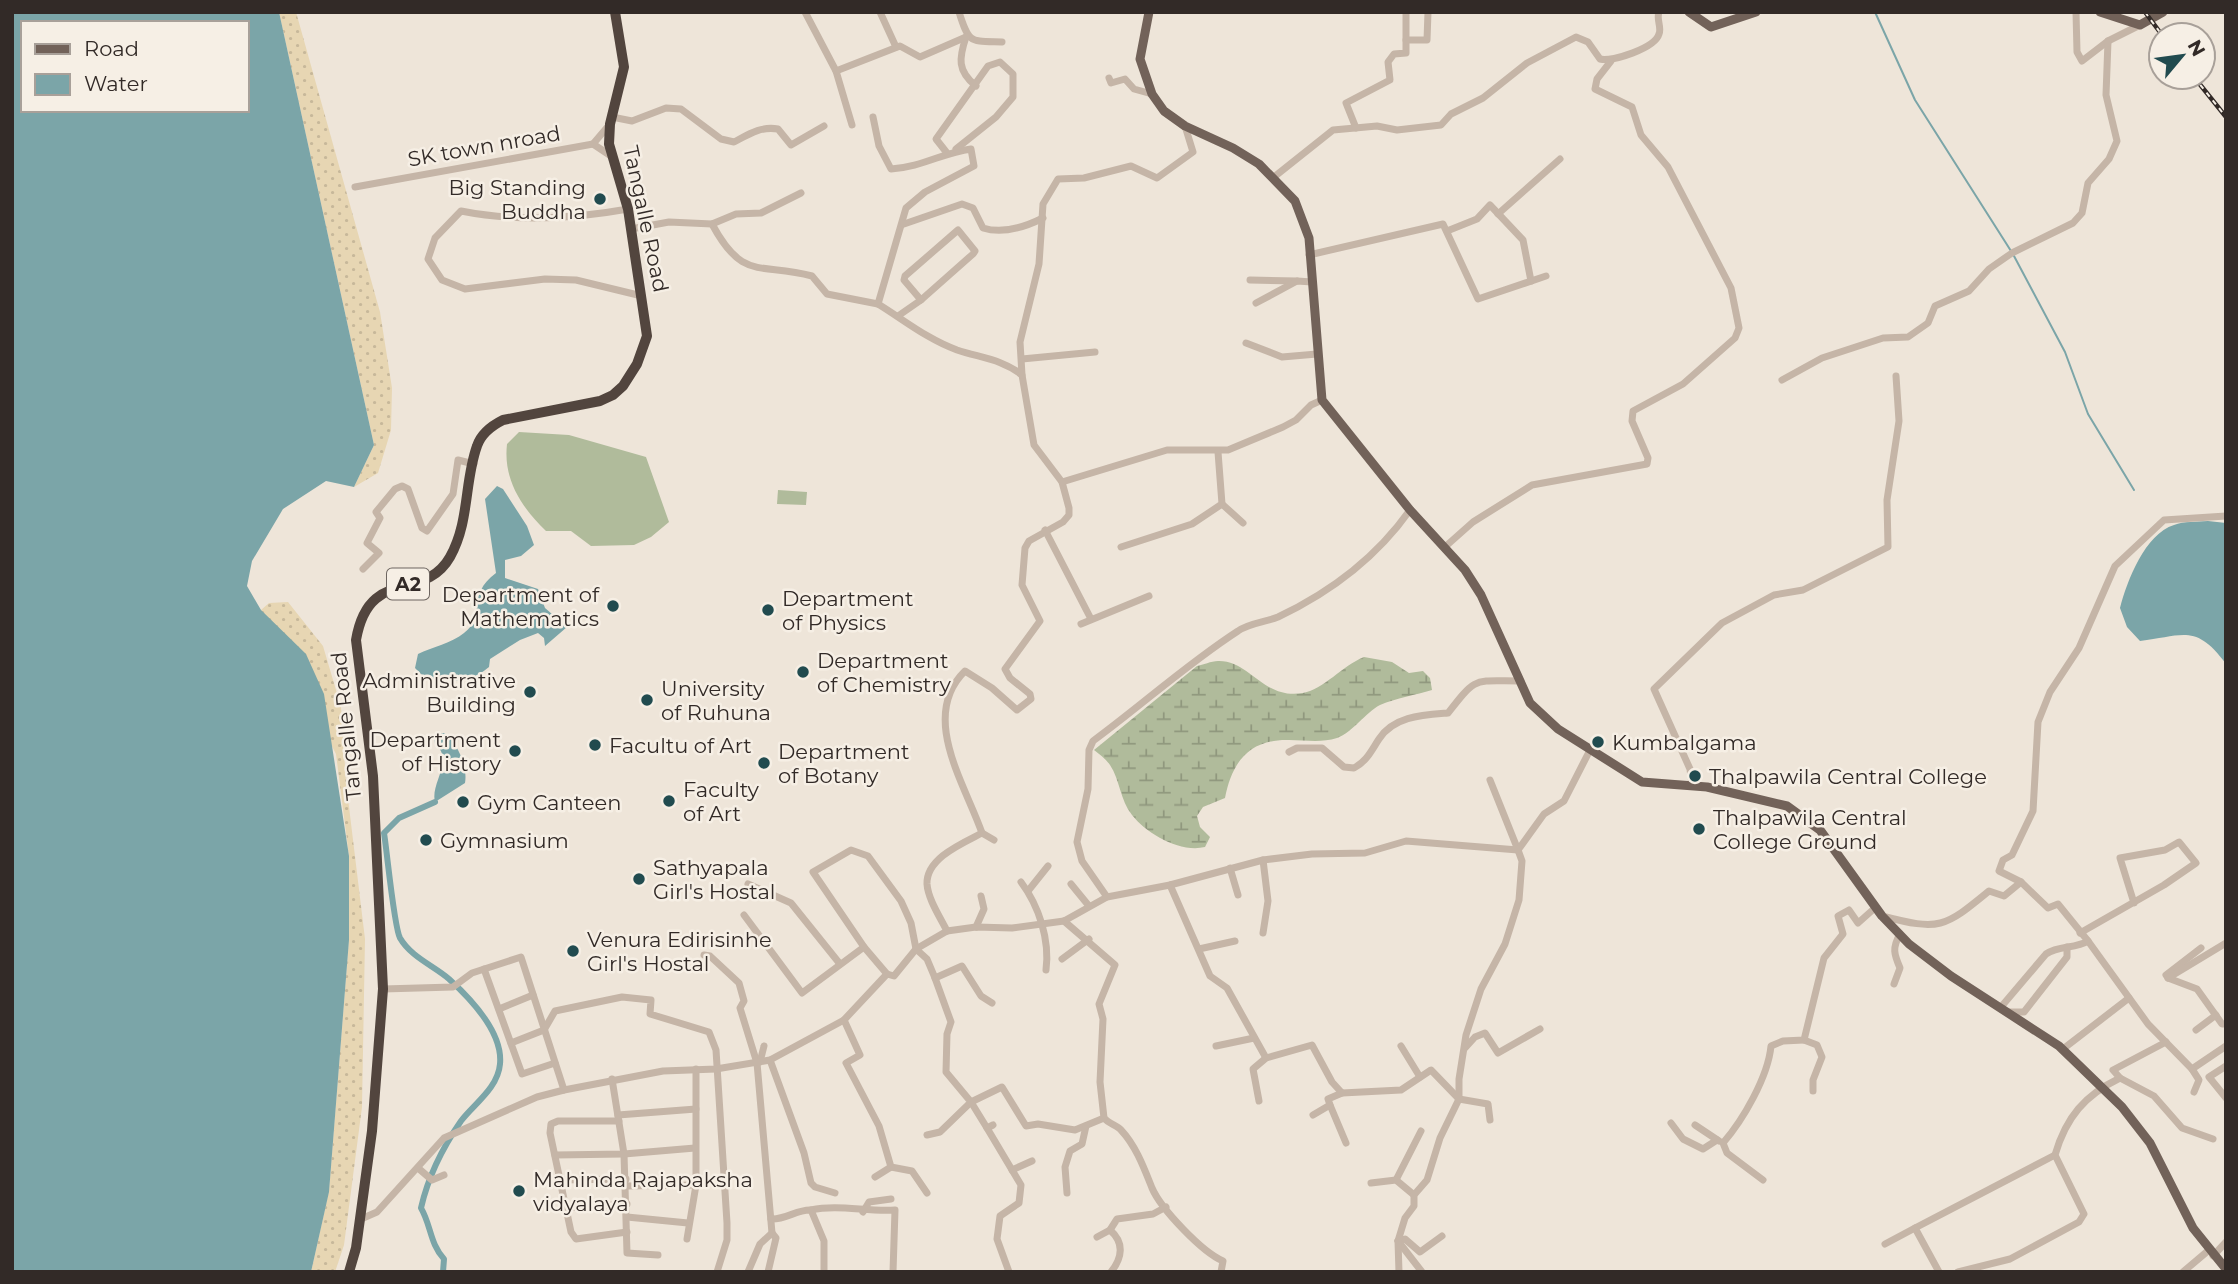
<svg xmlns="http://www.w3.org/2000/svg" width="2238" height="1284" font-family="Montserrat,sans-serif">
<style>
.wetland{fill:url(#wetland-marsh)}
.sand{fill:url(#sand-dots)}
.pitch{fill:#b0bb9b}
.water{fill:#7ba5a8;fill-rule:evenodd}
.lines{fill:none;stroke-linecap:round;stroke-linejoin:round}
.stream{stroke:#7ba5a8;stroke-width:2}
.canal{stroke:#7ba5a8;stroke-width:6}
.minor{stroke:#c5b5a7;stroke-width:7}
.major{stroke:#726259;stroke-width:9}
.highway{stroke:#52453e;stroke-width:10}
.rail-casing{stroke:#322a27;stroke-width:4.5}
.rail{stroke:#f6efe5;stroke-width:2;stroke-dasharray:5;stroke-linecap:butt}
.poi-dot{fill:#214b4f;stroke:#f6efe5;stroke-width:2.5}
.labels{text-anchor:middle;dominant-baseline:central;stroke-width:5;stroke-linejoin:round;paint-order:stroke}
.shield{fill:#f6efe5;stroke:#6d6560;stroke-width:2}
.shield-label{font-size:19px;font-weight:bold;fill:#322a27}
.street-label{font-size:21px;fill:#322a27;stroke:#f6efe5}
.poi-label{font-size:21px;fill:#322a27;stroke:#f6efe5;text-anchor:start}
</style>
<defs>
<pattern id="wetland-marsh" width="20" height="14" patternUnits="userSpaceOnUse" patternTransform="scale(1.75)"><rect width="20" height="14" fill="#b0bb9b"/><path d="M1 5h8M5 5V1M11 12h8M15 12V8" fill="none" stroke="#90987e"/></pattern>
<pattern id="sand-dots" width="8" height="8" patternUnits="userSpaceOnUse" patternTransform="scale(1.75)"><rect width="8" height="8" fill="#e7d6b3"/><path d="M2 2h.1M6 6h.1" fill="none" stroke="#c7b89a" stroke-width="1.8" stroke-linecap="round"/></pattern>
</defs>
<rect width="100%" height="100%" fill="#eee5d9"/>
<!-- wetland -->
<path class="wetland" d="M1364,657L1392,662L1409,673L1423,671L1430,678L1432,690C1416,695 1396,698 1380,705C1365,713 1353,732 1337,738C1321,743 1305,740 1289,740C1249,739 1232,762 1225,798L1203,807L1197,816L1200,827L1210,837L1205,847C1180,853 1147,834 1132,815C1120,800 1120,780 1110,765C1106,759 1099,754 1094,750L1197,666C1203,665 1211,661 1218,661C1250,660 1263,700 1303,693C1324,689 1342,666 1364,657Z"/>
<!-- sand -->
<g class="sand">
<polygon points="279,12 296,12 380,312 392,388 391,430 378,473 354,487 374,445"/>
<polygon points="288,602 323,646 341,707 346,782 365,939 362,1107 344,1245 335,1272 311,1272 329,1191 349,940 349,856 336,754 261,610 269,603"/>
</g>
<!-- pitch -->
<g class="pitch">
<path d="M519,432L569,435L646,457L669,522L651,537L634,545L591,546L571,531H546C521,507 503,479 507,444Z"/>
<polygon points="778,490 807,492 806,505 777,504"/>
</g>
<!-- water -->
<g class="water">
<path d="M12,12H279L374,445L354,487L326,481L283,509L252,561L247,586L261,610L306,654L324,694L349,856V940L329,1192L311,1272H12ZM23,23H247V110H23Z"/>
<path d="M497,486L503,489L527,526L534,545L521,556L505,560V578L538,589L545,608L567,627L545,646L544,638L538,633L520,640L490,659L489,667C471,683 450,682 428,681L415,668L418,654C432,647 452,643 464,633C487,616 465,596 496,573L485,499Z"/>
<path d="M2208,521L2226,523V664C2196,623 2183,636 2140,641L2127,627L2120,608C2127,581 2145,534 2174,525C2184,521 2197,522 2208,521Z"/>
<path d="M444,733C457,742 468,766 465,783L435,802C430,783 455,760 435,744L434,735Z"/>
</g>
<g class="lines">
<!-- stream -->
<g class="stream">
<polyline points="1875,12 1915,100 2011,251"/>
<polyline points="2014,256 2065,352 2088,414 2134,490"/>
</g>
<!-- canal -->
<path class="canal" d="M435,802L399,818L384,833C387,851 394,927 400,938C411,957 434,966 449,979C471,999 503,1033 500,1064C498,1088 474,1104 461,1121C443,1147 428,1177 421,1208C431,1225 430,1244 444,1259L443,1272"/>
<!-- minor -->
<g class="minor">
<polyline points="805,12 836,71 852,125"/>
<polyline points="880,12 896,47"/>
<path d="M959,12C969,44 970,41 1002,42"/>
<polyline points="2076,12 2077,52 2082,61 2108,41 2140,25"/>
<path d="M966,37C959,58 957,71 976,86"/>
<polyline points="1406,40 1427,40 1428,12"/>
<polyline points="836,71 900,46 920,57 966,37"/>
<polyline points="1109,78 1111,83 1125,79 1134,89 1152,94"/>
<path d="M612,117L632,121L666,108L681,109L721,139L734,142C749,134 761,126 778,129L791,145L824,126"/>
<path d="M873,117L879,146L891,169C922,167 942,153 971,149L974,166L925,192L906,208L878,304C904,320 927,339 957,350C981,358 1002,359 1022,375L1034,445L1062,482L1069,508V515L1063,522L1029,541L1025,548L1022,585L1040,621L1005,669L1010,678L1030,694L1031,699L1017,710L992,688L965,671C919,716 965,784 982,833"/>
<polyline points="1356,128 1346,103 1390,80 1388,62 1394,54 1406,53 1406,12"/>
<polyline points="593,144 611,156"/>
<polyline points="947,153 936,139 988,66 1000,62 1013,74 1013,97 996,117 956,149"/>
<path d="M1274,177L1333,130L1377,126L1397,130L1441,125L1451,114L1483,98L1527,63L1576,37L1588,42L1600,59C1613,62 1655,48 1659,34C1662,27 1656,20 1659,12"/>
<polyline points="355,187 593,144 610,124"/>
<path d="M628,209C573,219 516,222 461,211L435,238L428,259L442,280L465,289L545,279L576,280L642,296"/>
<polyline points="1498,214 1560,159"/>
<path d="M712,224C743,282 760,262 812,276L827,294L878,304"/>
<path d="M904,224L962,204L973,208L983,228C1002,234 1025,227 1043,218"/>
<polyline points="631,229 669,222 712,224 736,214 761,213 801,193"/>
<polygon points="958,230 975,251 973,254 921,300 904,280 905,276"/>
<polyline points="1447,231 1477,219 1490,205 1523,240 1531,281"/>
<polyline points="1309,255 1443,224 1478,299 1546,276"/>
<polyline points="1250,280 1297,281"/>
<polyline points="1256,303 1297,281 1312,282"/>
<polyline points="898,316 921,300"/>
<polyline points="1246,343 1282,357 1317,354"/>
<polyline points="1022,359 1095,352"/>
<polyline points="1022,375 1020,342 1039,264 1043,204 1058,179 1084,178 1131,166 1157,178 1193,152 1185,126"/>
<polyline points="1782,380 1822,358 1883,338 1908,337 1928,323 1935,306 1969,291 1989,269 2012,253 2073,223 2082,213 2088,183 2109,159 2117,141 2106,95 2108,41"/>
<polyline points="1062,482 1167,450 1228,450 1283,427 1296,420 1311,405 1322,400"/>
<polyline points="1222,504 1243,523"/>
<polyline points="1045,530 1091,619"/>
<polyline points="1446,546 1473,522 1532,485 1647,464 1648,458 1632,421 1633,411 1683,384 1735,338 1739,328 1731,288 1668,167 1641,135 1632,107 1595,89 1597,79 1611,61"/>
<polyline points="1121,547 1192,524 1222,504 1218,452"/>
<polyline points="363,569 379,553 367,543 380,518 376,512 395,489 402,486 408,489 422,528 427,531 453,494 458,460 474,464"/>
<polyline points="1081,624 1149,596"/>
<path d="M1289,752L1297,748H1322L1344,767L1354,768C1367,761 1371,751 1379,739C1394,716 1423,715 1448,713C1477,676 1473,681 1519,681"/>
<polyline points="1490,780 1518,850"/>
<polyline points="1692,785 1690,769 1654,689 1722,623 1774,595 1803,590 1888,547 1887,500 1899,421 1896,376"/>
<polyline points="1263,860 1268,901 1263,933"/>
<polyline points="1230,868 1238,895"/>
<path d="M1021,882C1039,906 1050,940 1046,970"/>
<polyline points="2021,882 1999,871 2003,860 2012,855 2033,811 2038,722 2050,692 2079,648 2115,566 2164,520 2226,516"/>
<polyline points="748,884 791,903 840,964"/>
<polyline points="1071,884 1089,906"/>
<polyline points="1170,885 1210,976 1227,988 1266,1058 1312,1045 1332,1082 1342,1093 1401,1090 1431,1070 1459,1099 1488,1104 1490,1120"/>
<polyline points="1028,891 1048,866"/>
<path d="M1107,897L1082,861L1077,842L1088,789L1089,750L1093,741C1142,705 1187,664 1238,631C1249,623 1266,622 1278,617C1331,592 1376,558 1410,510"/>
<polyline points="744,915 802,993 864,947"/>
<path d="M1882,916C1940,931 1944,928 1989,891L2004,896L2021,882L2048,908L2058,904L2088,941C2075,949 2059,945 2046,954L2001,1007"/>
<path d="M1064,921L1115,965L1099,1004L1103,1019L1100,1082L1104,1118C1109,1124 1117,1125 1121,1130C1136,1146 1144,1168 1152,1188C1161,1209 1202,1252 1223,1261L1221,1272"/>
<polyline points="976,927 984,909 981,896"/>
<path d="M947,931C940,917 928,899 927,884C926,858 963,843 982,833L994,840"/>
<polyline points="2080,933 2164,885 2196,863 2179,842 2165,850 2120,858 2134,903"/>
<polyline points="2088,941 2148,1024 2192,1069 2226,1046"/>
<polyline points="1199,949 1235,941"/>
<polyline points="704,955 710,956 739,983 744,1001 740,1008 757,1063 772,1233"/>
<polyline points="1062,959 1089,939"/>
<polyline points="484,969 522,1074 555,1063"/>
<polyline points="887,974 864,947 813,872 851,850 868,856 901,901 911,923 916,949 927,959 935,978 951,1022 947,1034 946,1072 971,1102 940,1132 927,1135"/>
<polyline points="2166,975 2201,948"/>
<polyline points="935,978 962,966 981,996 992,1003"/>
<polyline points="2168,978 2197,989 2222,1024 2226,1024"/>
<polyline points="2168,978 2226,943"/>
<path d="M1894,984L1900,968C1894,954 1892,948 1900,934"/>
<polyline points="383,989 453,987 472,973 521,957 564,1090"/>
<polyline points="499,1009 533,995"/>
<polyline points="2009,1012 2024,1012 2067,957 2067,947"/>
<polyline points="844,1020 860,1055 846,1063 879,1126 891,1167 912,1171 927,1193"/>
<polyline points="2196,1030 2216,1015"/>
<polyline points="1804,1040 1817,1045 1822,1057 1813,1080 1813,1091"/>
<polyline points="511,1043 544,1030 555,1011 622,997 651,1000 650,1014 709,1032 716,1050 727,1223 727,1240 717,1272"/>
<polyline points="1216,1046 1254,1038"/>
<polyline points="1401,1046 1420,1077"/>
<polyline points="1465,1048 1475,1037 1485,1033 1498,1053 1540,1029"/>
<polyline points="2063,1049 2129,998"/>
<polyline points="770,1060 804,1153 811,1183 815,1187 835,1193"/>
<polyline points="760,1062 764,1046"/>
<polyline points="2226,1066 2209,1077 2226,1098"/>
<polyline points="2192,1069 2199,1080 2194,1092"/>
<polyline points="2120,1078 2154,1096 2182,1128 2213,1139"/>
<polyline points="612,1079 624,1154 627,1253 658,1255"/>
<polyline points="1259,1101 1253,1069 1266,1058"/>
<polyline points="1330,1105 1346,1143"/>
<polyline points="618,1115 696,1109"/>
<polyline points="1313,1115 1330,1105 1328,1099 1342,1093"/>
<polyline points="619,1121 558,1121 551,1124 550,1133 571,1232 576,1239 627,1232"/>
<polyline points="1671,1123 1683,1139 1703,1149 1717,1140"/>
<polyline points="993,1125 987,1128 971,1102 1002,1087 1026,1126 1038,1124 1075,1130 1104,1118"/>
<polyline points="1695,1125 1719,1141"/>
<polyline points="987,1128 1021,1185 1019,1203 1000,1216 997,1239 1009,1272"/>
<polyline points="555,1155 624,1154 695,1148"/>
<polyline points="418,1168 432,1180 444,1175"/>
<polyline points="1012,1170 1032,1161"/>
<polyline points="875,1177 891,1167"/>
<polyline points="560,1180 626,1179"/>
<polyline points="1396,1180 1421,1131"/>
<path d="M1763,1180L1727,1153L1723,1143C1743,1120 1768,1077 1771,1046L1783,1041L1804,1040L1824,958L1843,934L1838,916L1849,910L1858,923L1876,907"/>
<polyline points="1371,1183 1396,1180 1414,1195"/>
<polyline points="626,1186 696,1185"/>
<polyline points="1067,1193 1065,1167 1070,1151 1082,1144 1086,1126"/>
<polyline points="566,1208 627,1204"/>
<path d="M811,1210C838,1204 867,1212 895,1210L893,1272"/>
<polyline points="863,1212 869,1202 891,1199"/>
<polyline points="627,1217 688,1223"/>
<polyline points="361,1219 377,1212 444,1138 537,1097 564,1090 663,1071 716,1069 770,1060 844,1020 887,974 894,976 916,949 947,931 976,927 1012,928 1064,921 1107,897 1170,885 1263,860 1312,854 1365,853 1406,841 1518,850"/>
<path d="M771,1219C785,1220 798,1209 811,1210L824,1241V1272"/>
<path d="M1110,1230C1125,1243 1122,1258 1111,1272"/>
<polyline points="1097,1237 1110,1230 1117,1219 1153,1214 1166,1207"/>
<polyline points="687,1239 696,1185 696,1069"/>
<polyline points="1398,1241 1405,1239 1420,1252 1442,1236"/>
<polyline points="1398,1241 1422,1272"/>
<polyline points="1885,1244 1915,1228"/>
<polyline points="2213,1256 2226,1242"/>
<polyline points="748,1272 760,1244 772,1233 776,1238 768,1272"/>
<polyline points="1399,1272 1398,1241 1405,1218 1414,1206 1414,1195 1427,1180 1440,1138 1459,1099 1459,1079 1466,1035 1481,989 1505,944 1519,900 1522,861 1518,850 1544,814 1564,801 1590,750"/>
<polyline points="1939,1272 1915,1228 2055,1155"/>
<path d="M1958,1272L2010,1259L2079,1222L2084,1214L2055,1155C2066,1117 2085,1095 2120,1078L2113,1070L2166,1042"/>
<polyline points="2183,1272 2209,1250"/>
</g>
<!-- major -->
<g class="major">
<polyline points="1149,12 1140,59 1152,94 1164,111 1185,126 1233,148 1259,164 1295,201 1309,238 1322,400 1410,510 1465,570 1481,595 1530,703 1558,729 1642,782 1707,787 1787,806 1820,830 1882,916 1909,944 1951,976 2059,1046 2122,1107 2150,1143 2193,1228 2226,1269"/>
<polyline points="1689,12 1711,27 1756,12"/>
<polyline points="2100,12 2140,25 2163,12"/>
</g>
<!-- highway -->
<path class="highway" d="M349,1272L356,1248L372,1131L383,989L373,776L356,640C369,565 424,603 450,557C470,521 464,482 477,446C481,434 491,426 503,420L600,401L613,395L623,386L637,364L647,336L628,209L609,144L610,124L624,67L615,12"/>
<defs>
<g id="rail">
<polyline points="2145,12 2162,35"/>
<polyline points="2194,77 2226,117"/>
</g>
</defs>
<!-- rail casing -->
<use href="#rail" class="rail-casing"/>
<!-- rail -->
<use href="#rail" class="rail"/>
</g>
<!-- markers -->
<g class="poi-dot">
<circle cx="600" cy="199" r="7"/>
<circle cx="613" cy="606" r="7"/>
<circle cx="768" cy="610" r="7"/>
<circle cx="803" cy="672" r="7"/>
<circle cx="530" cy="692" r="7"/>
<circle cx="647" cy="700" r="7"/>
<circle cx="1598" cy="742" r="7"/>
<circle cx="595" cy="745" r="7"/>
<circle cx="515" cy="751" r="7"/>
<circle cx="764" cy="763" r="7"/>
<circle cx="1695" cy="776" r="7"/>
<circle cx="669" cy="801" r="7"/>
<circle cx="463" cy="802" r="7"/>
<circle cx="1699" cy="829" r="7"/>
<circle cx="426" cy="840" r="7"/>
<circle cx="639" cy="879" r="7"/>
<circle cx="573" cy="951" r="7"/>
<circle cx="519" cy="1191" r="7"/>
</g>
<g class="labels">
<!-- shield labels -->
<rect class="shield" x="387" y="568.5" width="42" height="31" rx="5"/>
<g class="shield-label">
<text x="408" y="584">A2</text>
</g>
<!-- street labels -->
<g class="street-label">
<text transform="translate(484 146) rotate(-10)">SK town nroad</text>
<text transform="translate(646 219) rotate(78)">Tangalle Road</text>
<text transform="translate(346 726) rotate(-96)">Tangalle Road</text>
</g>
<!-- poi labels -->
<g class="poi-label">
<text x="586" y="187" text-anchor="end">Big Standing<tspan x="586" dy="24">Buddha</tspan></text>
<text x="599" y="594" text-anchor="end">Department of<tspan x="599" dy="24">Mathematics</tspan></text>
<text x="782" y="598">Department<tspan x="782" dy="24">of Physics</tspan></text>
<text x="817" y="660">Department<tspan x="817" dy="24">of Chemistry</tspan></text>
<text x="516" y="680" text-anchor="end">Administrative<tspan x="516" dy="24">Building</tspan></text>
<text x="661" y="688">University<tspan x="661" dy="24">of Ruhuna</tspan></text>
<text x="501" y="739" text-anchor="end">Department<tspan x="501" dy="24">of History</tspan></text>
<text x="1612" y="742">Kumbalgama</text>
<text x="609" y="745">Facultu of Art</text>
<text x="778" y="751">Department<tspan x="778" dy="24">of Botany</tspan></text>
<text x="1709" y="776">Thalpawila Central College</text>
<text x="683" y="789">Faculty<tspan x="683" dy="24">of Art</tspan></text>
<text x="477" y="802">Gym Canteen</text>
<text x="1713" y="817">Thalpawila Central<tspan x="1713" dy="24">College Ground</tspan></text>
<text x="440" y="840">Gymnasium</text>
<text x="653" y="867">Sathyapala<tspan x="653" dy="24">Girl's Hostal</tspan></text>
<text x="587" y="939">Venura Edirisinhe<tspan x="587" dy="24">Girl's Hostal</tspan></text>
<text x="533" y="1179">Mahinda Rajapaksha<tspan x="533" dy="24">vidyalaya</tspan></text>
</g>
</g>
<!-- border -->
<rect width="2238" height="1284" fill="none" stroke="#322a27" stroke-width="28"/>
<!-- legend -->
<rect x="21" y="21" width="228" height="91" fill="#f6efe5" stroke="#a8a099" stroke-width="2"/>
<rect x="35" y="44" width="35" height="10" fill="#726259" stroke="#a8a099" stroke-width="2"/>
<text x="84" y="56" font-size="21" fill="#322a27">Road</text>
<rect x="35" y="74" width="35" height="21" fill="#7ba5a8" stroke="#a8a099" stroke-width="2"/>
<text x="84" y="91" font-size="21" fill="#322a27">Water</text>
<!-- north arrow -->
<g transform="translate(2182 56) rotate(61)"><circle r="33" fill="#f6efe5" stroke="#a8a099" stroke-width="2"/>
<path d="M0-5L12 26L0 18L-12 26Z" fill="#214b4f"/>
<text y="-10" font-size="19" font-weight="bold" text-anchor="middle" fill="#322a27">N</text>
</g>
</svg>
